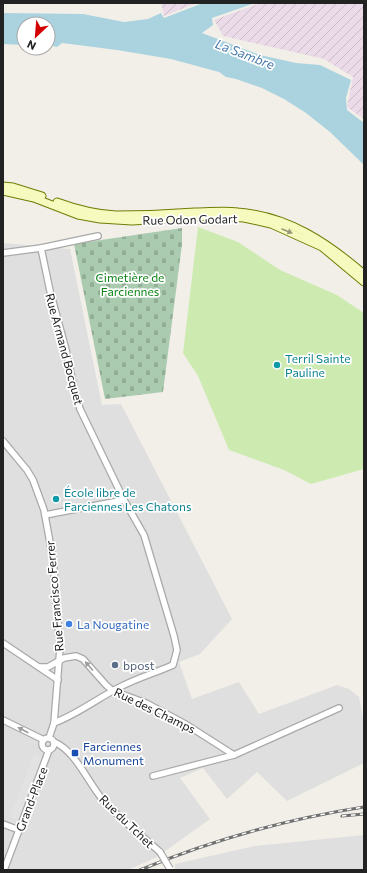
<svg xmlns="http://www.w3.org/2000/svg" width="367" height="873" font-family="Commissioner,sans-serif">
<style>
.residential{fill:#e0dfdf}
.industrial{fill:url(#industrial-furrows)}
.grass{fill:#cdebb0}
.cemetery{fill:url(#cemetery-stones)}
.parking{fill:#e2e2e2}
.water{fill:#aad3df}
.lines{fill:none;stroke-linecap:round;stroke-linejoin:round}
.street-casing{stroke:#a9a9a9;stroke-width:8}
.secondary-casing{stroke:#707d05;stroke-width:9}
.street{stroke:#fff;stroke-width:5.5}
.secondary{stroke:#f7fabf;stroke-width:7}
.rail-casing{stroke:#707070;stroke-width:3}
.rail{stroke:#fff;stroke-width:1.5;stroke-dasharray:4.5;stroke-linecap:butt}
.street-bridge-casing{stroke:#a9a9a9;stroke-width:8;stroke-linecap:butt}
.street-bridge{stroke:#fff;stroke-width:5.5}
.oneway{fill:#979978}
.oneway2{fill:#9c9c9c}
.culture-dot{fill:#0f9aa8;stroke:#fff;stroke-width:1.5}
.shop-dot{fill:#3f7fe0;stroke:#fff;stroke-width:1.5}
.service-dot{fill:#5c6f8a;stroke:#fff;stroke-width:1.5}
.transit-dot{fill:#1a4fb4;stroke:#fff;stroke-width:1.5}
.labels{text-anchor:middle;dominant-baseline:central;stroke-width:3.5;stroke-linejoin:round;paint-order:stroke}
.street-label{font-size:12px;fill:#222;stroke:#fff}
.park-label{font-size:12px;fill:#0c8416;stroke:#fff}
.culture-label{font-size:12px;fill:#0d838f;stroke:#fff;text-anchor:start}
.shop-label{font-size:12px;fill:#366cbe;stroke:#fff;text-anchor:start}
.service-label{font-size:12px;fill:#4e5e75;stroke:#fff;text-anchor:start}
.transit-label{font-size:12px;fill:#164399;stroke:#fff;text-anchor:start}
.water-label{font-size:13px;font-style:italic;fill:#4a7aab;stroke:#fff}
</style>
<defs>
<pattern id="industrial-furrows" width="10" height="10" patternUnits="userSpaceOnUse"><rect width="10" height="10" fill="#ebdbe8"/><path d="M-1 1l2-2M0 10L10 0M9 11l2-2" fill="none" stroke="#c9bcc7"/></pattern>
<pattern id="cemetery-stones" width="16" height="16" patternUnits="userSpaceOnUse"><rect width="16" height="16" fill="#aacbaf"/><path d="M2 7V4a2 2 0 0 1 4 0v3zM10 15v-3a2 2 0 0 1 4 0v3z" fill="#92ae96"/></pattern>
</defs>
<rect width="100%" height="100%" fill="#f2efe9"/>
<!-- residential -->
<g class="residential">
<polygon points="3,243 70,249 102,405 121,404 232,619 200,654 179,662 192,699 239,682 259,714 337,685 349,689 359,697 364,723 364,763 287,801 257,772 227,799 203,768 180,778 210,819 157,857 128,870 3,870"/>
<polygon points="364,835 364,870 177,870 175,868 175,864 255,846"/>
</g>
<!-- industrial -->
<g class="industrial">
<polygon points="161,3 197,3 164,16"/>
<polygon points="260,3 364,3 364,119 347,107 353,77 324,59 223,36 214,20"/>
</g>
<!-- grass -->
<polygon class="grass" points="198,227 238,242 280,270 337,295 364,313 364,469 311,484 284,470 229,450 198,376 183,353"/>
<!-- cemetery -->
<polygon class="cemetery" points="182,228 182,244 163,392 105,399 74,244"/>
<!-- parking -->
<polygon class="parking" points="34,754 45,758 20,821 10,816"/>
<!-- water -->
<polygon class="water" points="203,3 255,3 212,18 213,25 202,33 260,55 296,63 320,65 351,80 346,98 347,110 364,123 364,165 330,132 306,113 284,99 262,88 236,79 226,77 219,72 171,59 117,50 62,43 57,47 48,45 48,24 24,24 24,45 3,44 3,13 83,14 124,22 148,19 161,13 164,18"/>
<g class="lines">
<defs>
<g id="street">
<path d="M41,248L50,291L66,350L75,393L80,409L124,500L144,535L174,636L177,650L173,665C155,673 137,678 120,687C98,698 78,714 54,723"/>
<polyline points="3,253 41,248 98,236"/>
<polyline points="3,441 27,470 33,480 44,510 53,559 60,648 54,723 49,738"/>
<polyline points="45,515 124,500"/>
<polyline points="3,643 58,680"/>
<polyline points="39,667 48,667 64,658 76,656 83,659 106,685 113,691 146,703 187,725 234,755"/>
<polyline points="3,720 44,740"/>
<circle cx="48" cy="744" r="6"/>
<path d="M54,742C76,751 88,783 103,800C121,820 141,835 160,852"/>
<polyline points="153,776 234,755 339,708"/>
<polyline points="3,824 19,830"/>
<polyline points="4,870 49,750"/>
</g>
<g id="secondary">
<polyline points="3,186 13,187 42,196"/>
<polyline points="3,191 34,198 78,215 100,219 132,221 214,216 244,218 271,224 322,247 364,282"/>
<path d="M57,202C76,209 96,214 116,215C142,215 169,214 195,212C209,212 224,210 238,212C288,216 327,242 364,274"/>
</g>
</defs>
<!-- street casing -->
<use href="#street" class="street-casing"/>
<!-- secondary casing -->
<use href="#secondary" class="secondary-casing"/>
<!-- street -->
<use href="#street" class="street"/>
<!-- secondary -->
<use href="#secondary" class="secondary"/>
<defs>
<g id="rail">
<polyline points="342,816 364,814"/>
<path d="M140,870C212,840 287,819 364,807"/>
</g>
</defs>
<!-- rail casing -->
<use href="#rail" class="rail-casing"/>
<!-- rail -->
<use href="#rail" class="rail"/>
<defs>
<polyline id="street-bridge" points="160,852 170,869"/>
</defs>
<!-- street-bridge casing -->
<use href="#street-bridge" class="street-bridge-casing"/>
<!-- street-bridge -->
<use href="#street-bridge" class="street-bridge"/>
</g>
<!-- one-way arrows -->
<defs><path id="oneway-solid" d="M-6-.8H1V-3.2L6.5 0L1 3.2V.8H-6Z"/></defs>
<use class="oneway" href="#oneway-solid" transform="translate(287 231) rotate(23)"/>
<g class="oneway2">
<use href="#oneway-solid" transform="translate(89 666) rotate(-131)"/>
<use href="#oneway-solid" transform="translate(23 730) rotate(-152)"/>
</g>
<!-- markers -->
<g class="culture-dot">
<circle cx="277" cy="365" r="4"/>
<circle cx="56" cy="499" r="4"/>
</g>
<circle class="shop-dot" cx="69" cy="624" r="4"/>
<circle class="service-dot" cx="115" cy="665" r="4"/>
<rect class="transit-dot" x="71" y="749" width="8" height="8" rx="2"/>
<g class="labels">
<!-- street labels -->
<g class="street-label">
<text transform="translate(190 219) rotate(-1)">Rue Odon Godart</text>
<text transform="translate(65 349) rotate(75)">Rue Armand Bocquet</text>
<text transform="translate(54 596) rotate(-95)">Rue Francisco Ferrer</text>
<text transform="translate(155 710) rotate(26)">Rue des Champs</text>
<text transform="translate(31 799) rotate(-69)">Grand-Place</text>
<text transform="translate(127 821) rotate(44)">Rue du Tchet</text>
</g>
<!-- park labels -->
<g class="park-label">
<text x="130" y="277">Cimetière de<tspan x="130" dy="14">Farciennes</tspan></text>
</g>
<!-- culture labels -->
<g class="culture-label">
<text x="285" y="358">Terril Sainte<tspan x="285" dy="14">Pauline</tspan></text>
<text x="64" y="492">École libre de<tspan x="64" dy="14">Farciennes Les Chatons</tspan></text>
</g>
<!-- shop labels -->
<g class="shop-label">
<text x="77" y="624">La Nougatine</text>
</g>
<!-- service labels -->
<g class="service-label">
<text x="123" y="665">bpost</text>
</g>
<!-- transit labels -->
<g class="transit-label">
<text x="83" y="746">Farciennes<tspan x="83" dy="14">Monument</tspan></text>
</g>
<!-- water labels -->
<g class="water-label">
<text transform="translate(245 54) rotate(21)">La Sambre</text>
</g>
</g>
<!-- border -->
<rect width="367" height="873" fill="none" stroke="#222222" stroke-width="8"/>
<!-- north arrow -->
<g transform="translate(36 36) rotate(206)"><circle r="19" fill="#ffffff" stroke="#a7a7a7"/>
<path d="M0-3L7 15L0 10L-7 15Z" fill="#d40000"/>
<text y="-6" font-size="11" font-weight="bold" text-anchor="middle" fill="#222222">N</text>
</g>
</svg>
